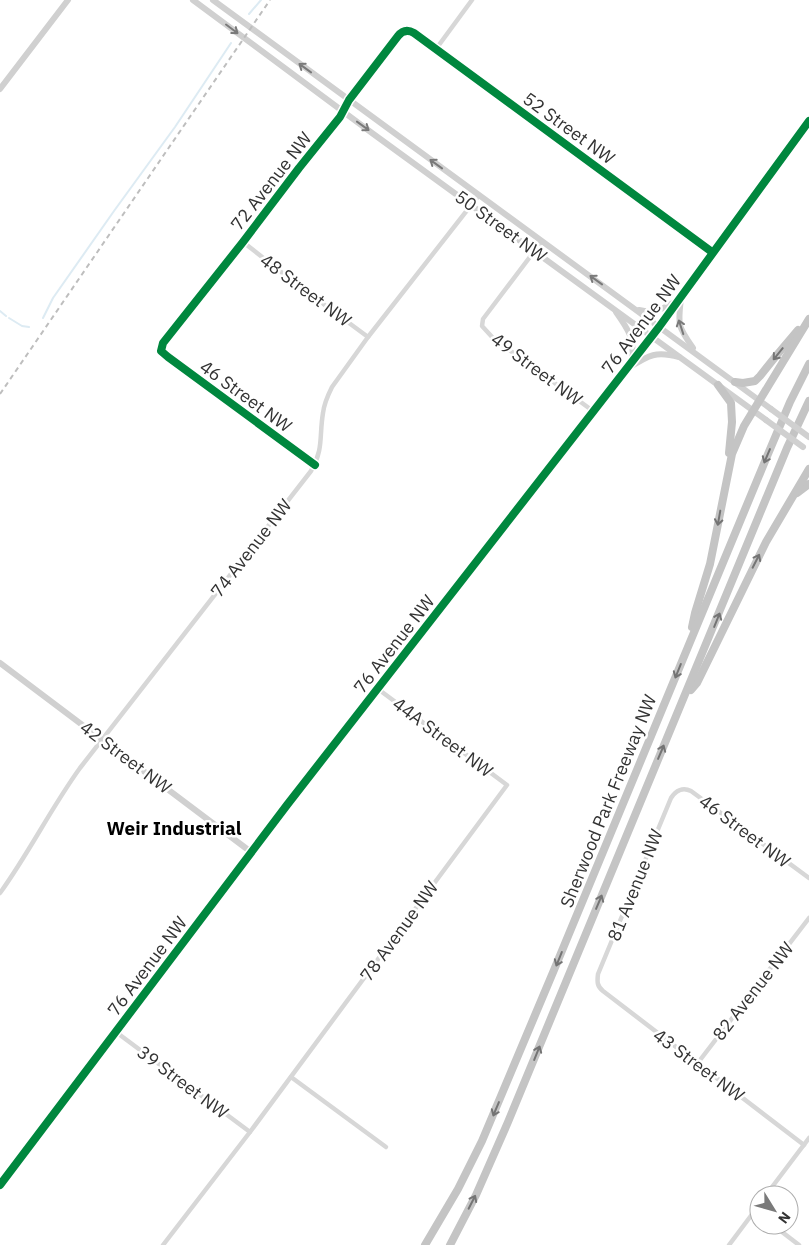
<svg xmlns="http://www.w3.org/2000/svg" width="809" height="1245" font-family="'IBM Plex Sans',sans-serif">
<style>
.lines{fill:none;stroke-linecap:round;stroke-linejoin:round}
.stream{stroke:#ddebf3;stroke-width:2}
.street{stroke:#d7d7d7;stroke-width:4.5}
.secondary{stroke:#d0d0d0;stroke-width:6}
.highway{stroke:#c4c4c4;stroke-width:8}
.rail{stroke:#bebebe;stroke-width:2;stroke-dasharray:5 4;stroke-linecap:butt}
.secondary-bridge{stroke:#d0d0d0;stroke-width:6}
.cycleway-casing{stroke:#fff;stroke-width:11}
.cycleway{stroke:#00873e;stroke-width:8}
.oneway{stroke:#7a7a7a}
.oneway2{stroke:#747474}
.labels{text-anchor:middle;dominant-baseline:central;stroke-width:5;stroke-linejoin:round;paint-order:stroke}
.street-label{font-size:18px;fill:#333;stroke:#fff}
.neighbourhood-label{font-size:19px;font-weight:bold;fill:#000;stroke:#fff}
</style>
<rect width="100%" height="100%" fill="#fff"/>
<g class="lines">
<!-- stream -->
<g class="stream">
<polyline points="249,14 261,0"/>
<polyline points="0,311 6,316"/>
<polyline points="9,318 22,326 29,327"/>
<polyline points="43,318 53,298 114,211 175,127 231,43"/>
</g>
<!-- street -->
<g class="street">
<polyline points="436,49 472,0"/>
<polyline points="542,241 483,319 482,326 493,338 593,411"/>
<polyline points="243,242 299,286 368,337"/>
<path d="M315,465L168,357L161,351L163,343L243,242L299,168L340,117L349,100L398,36C402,31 407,29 414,33L712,252"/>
<path d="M0,893C29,853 51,808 80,768L311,471C324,449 319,436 323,413C324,404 328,395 332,387L368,337L479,195"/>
<polyline points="116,1032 250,1132"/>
<polyline points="697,1064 809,918"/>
<polyline points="291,1077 386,1147"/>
<path d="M804,1145L603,991C597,986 597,982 598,974L671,798C676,790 683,787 691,791L809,878"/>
<polyline points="766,1195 809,1138"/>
<polyline points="773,1225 799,1245"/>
<polyline points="163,1245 250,1132 507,785 378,689"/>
<polyline points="729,1245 759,1205"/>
</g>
<!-- secondary -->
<g class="secondary">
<polyline points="193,0 372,133 766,420"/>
<polyline points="213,0 771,409"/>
<polyline points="0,89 68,0"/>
<path d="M681,298C678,325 677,325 693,348"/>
<path d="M639,310C656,314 662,309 676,301"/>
<path d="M616,312C628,329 635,339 632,360"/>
<path d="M630,367C649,355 656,351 679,357"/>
<polyline points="0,663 251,852"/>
<polyline points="0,1185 287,805 659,327 809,121"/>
</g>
<!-- highway -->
<g class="highway">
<polyline points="735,382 743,383 755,381 760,376 776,356 798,330"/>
<polyline points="718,385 731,403 732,422 729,453"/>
<polyline points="797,493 809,484"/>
<polyline points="692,627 695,613 710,564 732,454 744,426 809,319"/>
<polyline points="691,690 697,683 766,542 809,469"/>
<polyline points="425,1245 458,1189 482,1141 554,970 768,454 790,402 809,364"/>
<polyline points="450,1245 476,1195 508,1122 787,448 809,401"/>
</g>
<!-- rail -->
<polyline class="rail" points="0,394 270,0"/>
<!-- secondary-bridge -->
<g class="secondary-bridge">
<polyline points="771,409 809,437"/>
<polyline points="766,420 803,447"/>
</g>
<defs>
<g id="cycleway">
<path d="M315,465L168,357L161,351L163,343L243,242L299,168L340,117L349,100L398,36C402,31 407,29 414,33L712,252"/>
<polyline points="0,1185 287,805 659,327 809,121"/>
</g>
</defs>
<!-- cycleway casing -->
<use href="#cycleway" class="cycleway-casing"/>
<!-- cycleway -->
<use href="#cycleway" class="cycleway"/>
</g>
<!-- one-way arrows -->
<defs><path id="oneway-shaft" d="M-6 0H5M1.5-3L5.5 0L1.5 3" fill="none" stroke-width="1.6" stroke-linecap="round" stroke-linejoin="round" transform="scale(1.25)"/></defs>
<g class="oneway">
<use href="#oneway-shaft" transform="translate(232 29) rotate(37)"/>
<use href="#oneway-shaft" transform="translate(305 68) rotate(-144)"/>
<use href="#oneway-shaft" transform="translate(363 126) rotate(36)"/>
<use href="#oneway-shaft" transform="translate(436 164) rotate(-144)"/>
<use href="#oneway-shaft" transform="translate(596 280) rotate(-144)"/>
<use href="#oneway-shaft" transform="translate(681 327) rotate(-108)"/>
</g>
<g class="oneway2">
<use href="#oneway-shaft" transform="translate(778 354) rotate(129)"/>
<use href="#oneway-shaft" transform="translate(767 456) rotate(113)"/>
<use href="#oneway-shaft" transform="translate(719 518) rotate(100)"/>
<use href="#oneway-shaft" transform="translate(756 561) rotate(-63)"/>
<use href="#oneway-shaft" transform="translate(717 620) rotate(-68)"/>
<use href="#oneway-shaft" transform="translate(678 671) rotate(112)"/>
<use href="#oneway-shaft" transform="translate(661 752) rotate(-67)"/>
<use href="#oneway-shaft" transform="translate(599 902) rotate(-67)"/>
<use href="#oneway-shaft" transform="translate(559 959) rotate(112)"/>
<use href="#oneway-shaft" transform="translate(537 1053) rotate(-68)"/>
<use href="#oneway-shaft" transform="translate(496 1109) rotate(113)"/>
<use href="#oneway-shaft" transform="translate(472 1202) rotate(-63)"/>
</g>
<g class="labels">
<!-- street labels -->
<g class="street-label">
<text transform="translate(569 128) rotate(36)">52 Street NW</text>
<text transform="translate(271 181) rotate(-52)">72 Avenue NW</text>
<text transform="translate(501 226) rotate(36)">50 Street NW</text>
<text transform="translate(306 290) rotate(37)">48 Street NW</text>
<text transform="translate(641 324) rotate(-53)">76 Avenue NW</text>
<text transform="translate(537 369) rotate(37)">49 Street NW</text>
<text transform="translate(246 396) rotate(36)">46 Street NW</text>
<text transform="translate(251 548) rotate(-52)">74 Avenue NW</text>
<text transform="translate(394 644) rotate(-52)">76 Avenue NW</text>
<text transform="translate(443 737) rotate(37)">44A Street NW</text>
<text transform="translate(126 757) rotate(37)">42 Street NW</text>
<text transform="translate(608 801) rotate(-68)">Sherwood Park Freeway NW</text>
<text transform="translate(745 831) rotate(37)">46 Street NW</text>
<text transform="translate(635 885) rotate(-68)">81 Avenue NW</text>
<text transform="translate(399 931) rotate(-54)">78 Avenue NW</text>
<text transform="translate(147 966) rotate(-53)">76 Avenue NW</text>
<text transform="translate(753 991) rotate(-52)">82 Avenue NW</text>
<text transform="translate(699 1065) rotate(37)">43 Street NW</text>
<text transform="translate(183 1082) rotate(37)">39 Street NW</text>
</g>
<!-- neighbourhood labels -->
<g class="neighbourhood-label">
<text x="174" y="828">Weir Industrial</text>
</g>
</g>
<!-- north arrow -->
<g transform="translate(774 1210) rotate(127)"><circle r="24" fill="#ffffff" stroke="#adadad"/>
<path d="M0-4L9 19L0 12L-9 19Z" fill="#7a7a7a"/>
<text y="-8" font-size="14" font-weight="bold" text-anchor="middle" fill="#333333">N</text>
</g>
</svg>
